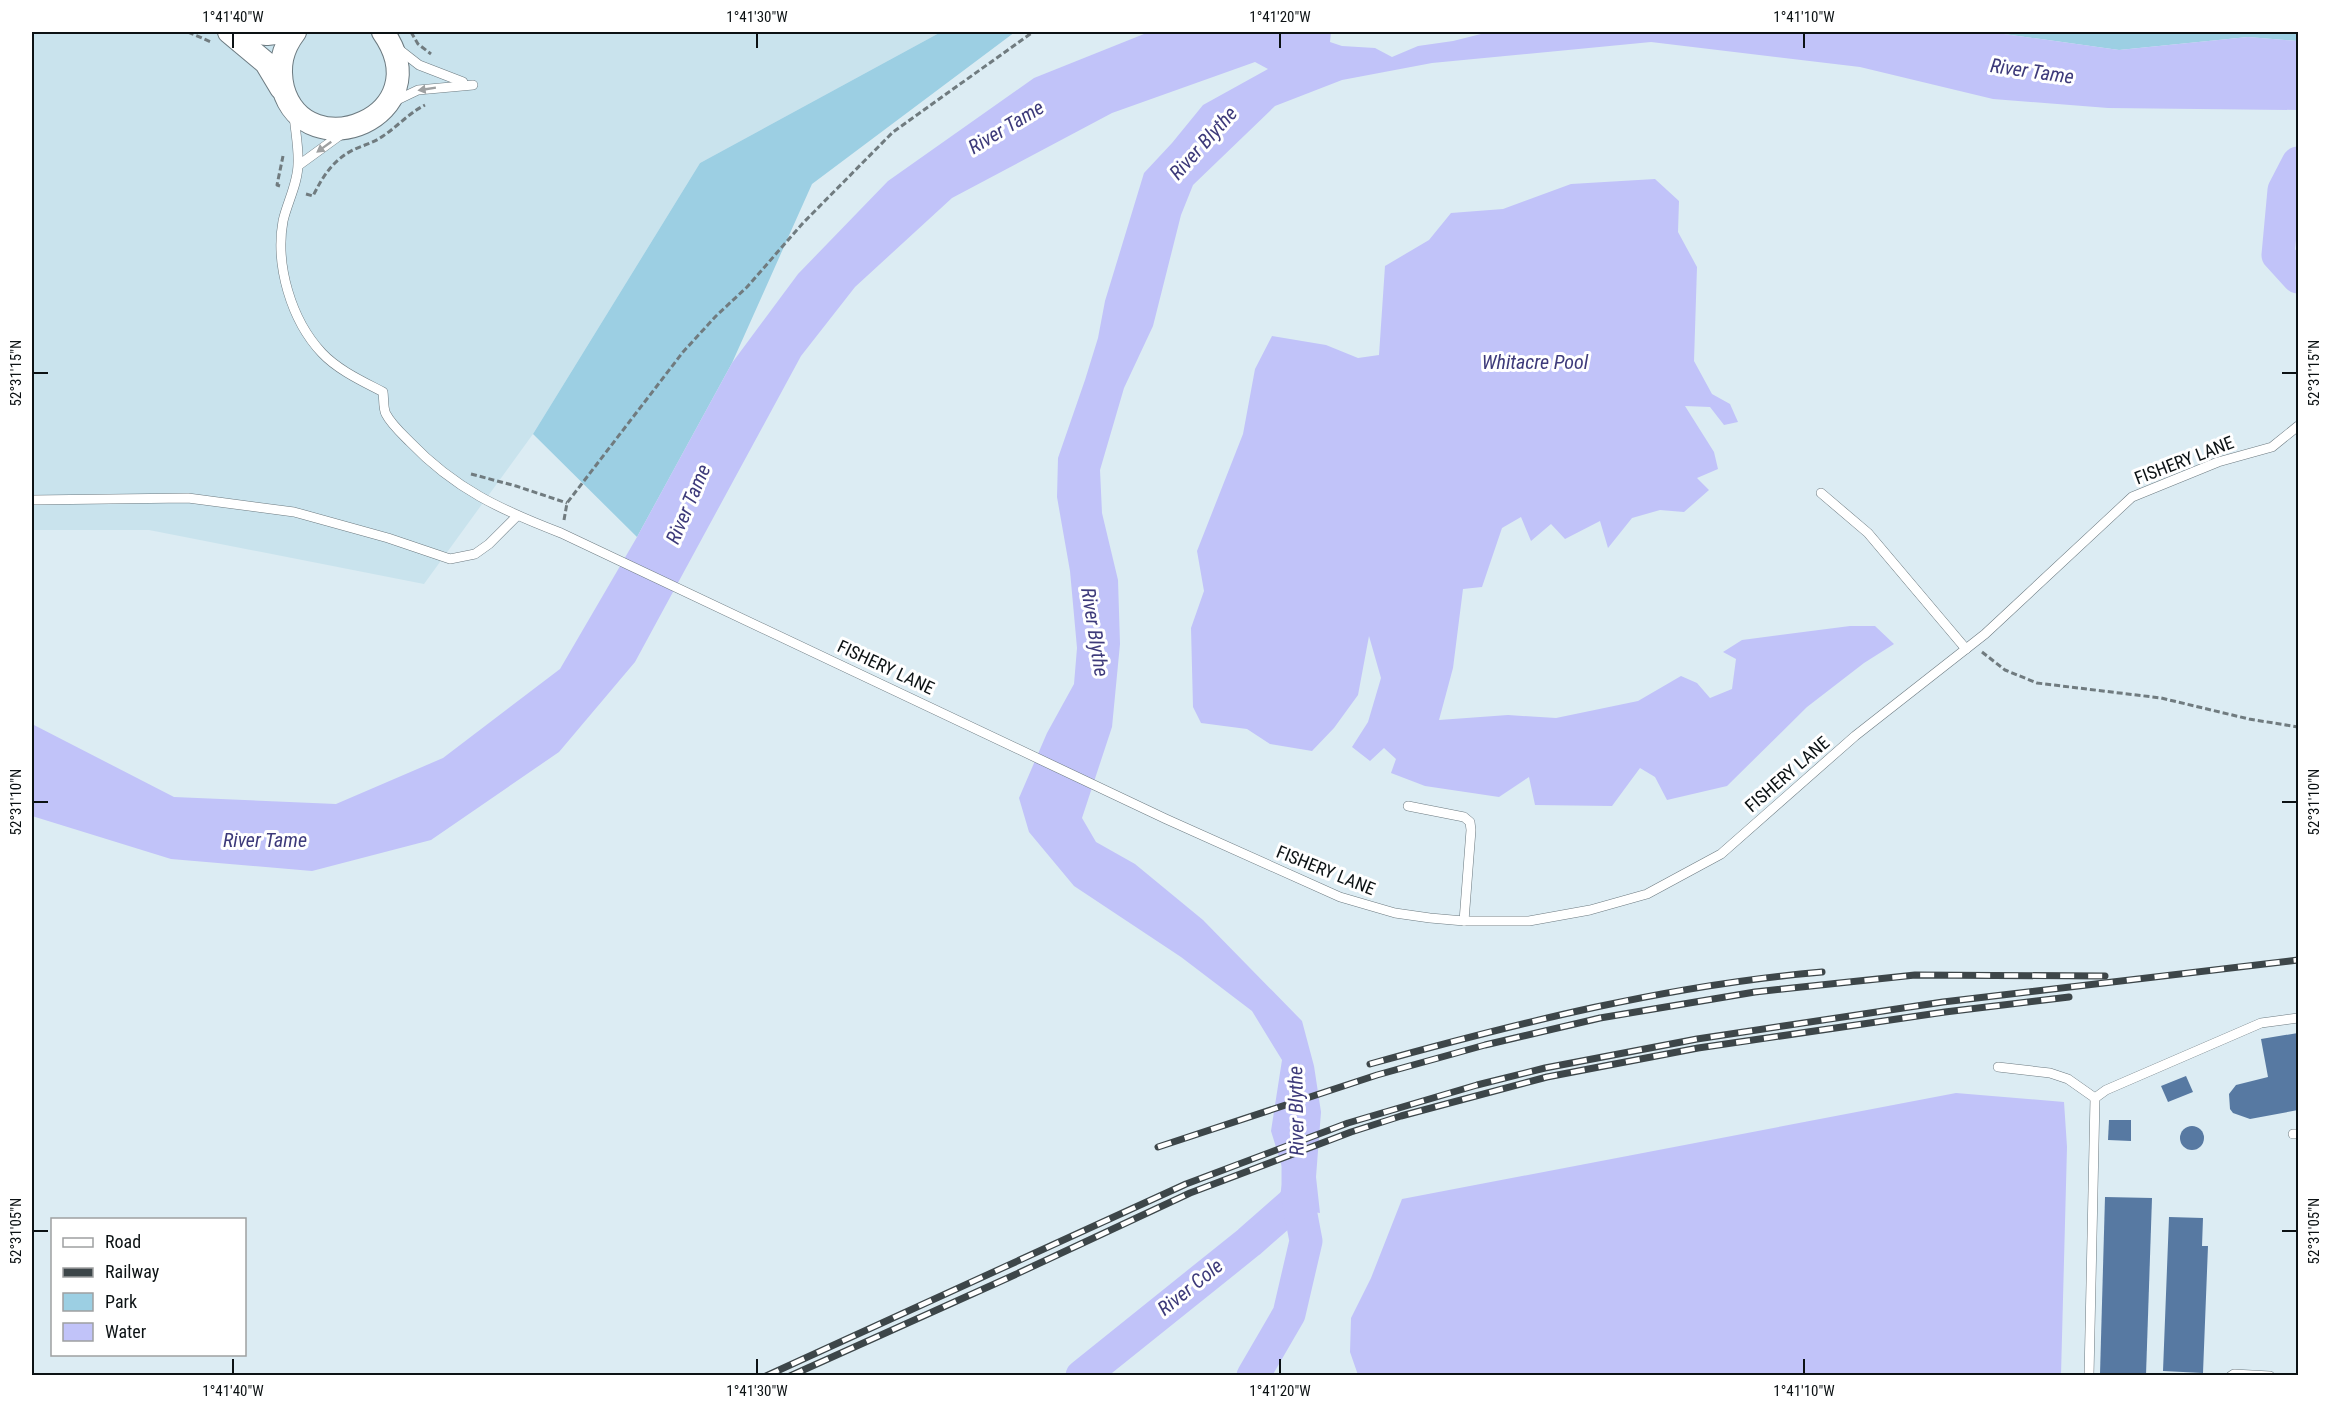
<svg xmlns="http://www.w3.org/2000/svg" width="2330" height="1407" font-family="'Roboto Condensed',sans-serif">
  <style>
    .built { fill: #c9e3ed }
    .green { fill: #9ccfe3 }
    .water { fill: #c1c3f9 }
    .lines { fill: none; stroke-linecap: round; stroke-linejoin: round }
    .river { stroke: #c1c3f9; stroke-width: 33 }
    .building { fill: #5779a2 }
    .service-casing { stroke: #6c7a80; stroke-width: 10 }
    .tertiary-casing { stroke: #6c7a80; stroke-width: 24 }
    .path { stroke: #707b7f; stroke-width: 3; stroke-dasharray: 6 3; stroke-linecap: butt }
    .service { stroke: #fff; stroke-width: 9 }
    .tertiary { stroke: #fff; stroke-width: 22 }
    .rail-casing { stroke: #3d4649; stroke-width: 7 }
    .rail { stroke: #fff; stroke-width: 4.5; stroke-dasharray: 14; stroke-linecap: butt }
    .oneway { fill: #9ea0a1 }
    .ticks { fill: none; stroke: #0c1214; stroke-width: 2 }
    .labels { text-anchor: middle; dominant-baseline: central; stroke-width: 6; stroke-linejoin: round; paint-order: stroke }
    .street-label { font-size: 18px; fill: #0c1214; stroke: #fff }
    .water-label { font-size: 20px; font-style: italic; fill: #3d3a7a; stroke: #fff }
    .neatline { fill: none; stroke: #0c1214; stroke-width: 2 }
    .ticks-label { font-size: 15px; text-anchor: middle; fill: #0c1214 }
  </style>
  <rect width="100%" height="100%" fill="#dcecf3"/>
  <path class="built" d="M 32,32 L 941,32 L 700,163 L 533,434 L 424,584 L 149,530 L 32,530 Z"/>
  <g class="green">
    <path d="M 941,32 L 1015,32 L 812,184 L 732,363 L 637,537 L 533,434 L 700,163 Z"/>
    <path d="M 1990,32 L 2298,32 L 2298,41 L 2248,37 L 2119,50 Z"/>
  </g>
  <g class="water">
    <path d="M 1149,32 L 1331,32 L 1330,42 L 1342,46 L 1375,48 L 1392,57 L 1418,46 L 1453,41 L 1489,32 L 1990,32 L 2119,50 L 2248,37 L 2298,41 L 2298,110 L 2108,108 L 1993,99 L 1860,67 L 1651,42 L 1432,63 L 1342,80 L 1275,106 L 1193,185 L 1181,215 L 1153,326 L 1124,388 L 1100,470 L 1102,513 L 1118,580 L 1120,644 L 1112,727 L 1082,818 L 1096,842 L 1135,864 L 1203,920 L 1302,1021 L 1314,1066 L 1321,1112 L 1316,1177 L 1320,1213 L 1278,1207 L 1284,1173 L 1271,1131 L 1282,1060 L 1252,1011 L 1181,957 L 1074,886 L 1029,832 L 1019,798 L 1047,733 L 1074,684 L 1077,648 L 1070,571 L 1057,497 L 1058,458 L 1085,380 L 1098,338 L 1105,301 L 1144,173 L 1172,143 L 1203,105 L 1268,69 L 1255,62 L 1112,113 L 952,198 L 855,287 L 801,356 L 635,662 L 559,752 L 431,840 L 312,871 L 171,859 L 32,816 L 32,724 L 174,797 L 336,804 L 443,758 L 560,669 L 637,537 L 732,363 L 798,274 L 888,181 L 1034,78 Z"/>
    <path d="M 1655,179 L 1679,201 L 1678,232 L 1697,267 L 1694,361 L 1712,394 L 1730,404 L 1738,422 L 1724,425 L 1710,407 L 1685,406 L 1714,452 L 1718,469 L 1697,478 L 1709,490 L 1684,512 L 1660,510 L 1632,518 L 1608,548 L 1600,521 L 1565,539 L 1551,524 L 1531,541 L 1521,517 L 1502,528 L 1482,587 L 1463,589 L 1453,668 L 1439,720 L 1508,715 L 1556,718 L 1638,701 L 1681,676 L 1697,683 L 1710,698 L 1732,689 L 1736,659 L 1723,652 L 1742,640 L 1850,626 L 1875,626 L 1894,644 L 1864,663 L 1807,707 L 1727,786 L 1667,800 L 1655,777 L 1640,768 L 1612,806 L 1535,805 L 1529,777 L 1499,797 L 1425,786 L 1391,773 L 1396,759 L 1384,748 L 1370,761 L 1352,747 L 1368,722 L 1381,678 L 1369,636 L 1358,695 L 1334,728 L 1312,751 L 1270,744 L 1247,729 L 1201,723 L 1193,707 L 1191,628 L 1204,591 L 1197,551 L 1243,434 L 1255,369 L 1272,336 L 1326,345 L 1358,358 L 1379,355 L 1385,266 L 1429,240 L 1451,213 L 1503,209 L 1571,184 Z"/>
    <path d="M 1956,1093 L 2064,1102 L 2067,1147 L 2061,1375 L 1358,1375 L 1350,1352 L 1351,1318 L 1371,1278 L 1402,1199 Z"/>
  </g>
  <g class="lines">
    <g class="river">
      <path d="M 2298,163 L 2284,190 L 2278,255 L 2298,277"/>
      <path d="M 1082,1376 L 1249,1242 L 1298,1199"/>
      <path d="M 1253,1376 L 1289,1314 L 1306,1241 L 1298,1199 L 1298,1165"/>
    </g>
  </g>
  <g class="building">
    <path d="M 2298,1033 L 2298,1110 L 2250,1119 L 2233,1113 L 2230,1109 L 2229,1094 L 2236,1085 L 2268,1077 L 2261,1039 Z"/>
    <path d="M 2186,1076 L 2193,1092 L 2168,1102 L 2161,1086 Z"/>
    <path d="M 2109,1120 L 2131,1120 L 2131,1141 L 2108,1140 Z"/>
    <circle cx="2192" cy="1138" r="12"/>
    <path d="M 2105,1197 L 2152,1198 L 2146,1375 L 2100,1374 Z"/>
    <path d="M 2169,1217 L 2203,1218 L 2202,1246 L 2208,1246 L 2203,1373 L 2163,1371 Z"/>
  </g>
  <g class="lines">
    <g class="service-casing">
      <g id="service">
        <path d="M 396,47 L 419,65 L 463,82"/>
        <path d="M 395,101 L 418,90 L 473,85"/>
        <path d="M 294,114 C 295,130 299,148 298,164 C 298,183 287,203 283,221 C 275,265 291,320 322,353 C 338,370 362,381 383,392 C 384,398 383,409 386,414 C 391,424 402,434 410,442 C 455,489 501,510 561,533 L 1166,819 L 1340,897 L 1395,913 L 1430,918 L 1464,921 L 1529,921 L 1590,910 L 1647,894 L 1721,854 L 1855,736 L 1985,634 L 2132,497 L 2218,462 L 2272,447 L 2298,426"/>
        <path d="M 299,165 L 343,133"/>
        <path d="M 1821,493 L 1868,533 L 1966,649"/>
        <path d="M 32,500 L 188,498 L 294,512 L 388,538 L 450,559 L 475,554 L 489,544 L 517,516"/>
        <path d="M 1408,806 L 1464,817 L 1470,822 L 1471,830 L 1464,921"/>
        <path d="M 1998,1067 L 2050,1073 L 2068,1079 L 2095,1098"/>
        <path d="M 2293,1134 L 2298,1134"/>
        <path d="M 2089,1376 L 2095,1098 L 2106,1090 L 2261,1023 L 2298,1018"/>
        <path d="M 2231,1376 L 2234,1374 L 2270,1376"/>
      </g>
    </g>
    <g class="tertiary-casing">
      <g id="tertiary">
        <path d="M 229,32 L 266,63 L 281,88"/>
        <path d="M 248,32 L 267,34 L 284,32"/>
        <path d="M 295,32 C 282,49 278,66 283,88 C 306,170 442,116 383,32"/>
      </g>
    </g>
    <g class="path">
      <path d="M 188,32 L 211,42"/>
      <path d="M 411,32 L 418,44 L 431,54"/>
      <path d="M 2055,32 L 2073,32"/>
      <path d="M 280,186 L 277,185 L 283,156"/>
      <path d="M 306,194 L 313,196 C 323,176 333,160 353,150 C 363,145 374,143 383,136 C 398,126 409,113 425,105"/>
      <path d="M 471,474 L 516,486 L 567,503"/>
      <path d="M 564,520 L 567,503 L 683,352 L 716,316 L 747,287 L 803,223 L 893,132 L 1033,32"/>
      <path d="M 1982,652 L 2005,670 L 2037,683 L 2161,698 L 2249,719 L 2298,727"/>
    </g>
    <use href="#service" class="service"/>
    <use href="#tertiary" class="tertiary"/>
    <g class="rail-casing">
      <g id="rail">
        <path d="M 1370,1064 C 1518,1023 1668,985 1822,972"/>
        <path d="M 1158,1147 L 1377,1075 L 1485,1045 L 1600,1018 L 1755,992 L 1915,975 L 2105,976"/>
        <path d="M 766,1376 L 1186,1184 L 1348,1123 L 1477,1085 L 1545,1068 L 1697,1039 L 1943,1002 L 2298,960"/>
        <path d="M 790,1376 L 1010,1277 L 1190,1193 L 1351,1132 L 1401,1116 L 1547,1077 L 1698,1048 L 1945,1012 L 2069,997"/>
      </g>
    </g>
    <use href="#rail" class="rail"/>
  </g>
  <defs><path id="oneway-solid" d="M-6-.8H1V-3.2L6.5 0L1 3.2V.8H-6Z" transform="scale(1.5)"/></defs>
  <g class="oneway">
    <use href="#oneway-solid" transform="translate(427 89) rotate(171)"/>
    <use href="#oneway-solid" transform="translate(324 147) rotate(144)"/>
  </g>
  <path class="ticks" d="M 233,33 L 233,48M 757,33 L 757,48M 1280,33 L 1280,48M 1804,33 L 1804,48M 33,373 L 48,373M 2282,373 L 2297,373M 33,802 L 48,802M 2282,802 L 2297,802M 33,1231 L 48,1231M 2282,1231 L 2297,1231M 233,1359 L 233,1374M 757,1359 L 757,1374M 1280,1359 L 1280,1374M 1804,1359 L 1804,1374"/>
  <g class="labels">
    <g class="street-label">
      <text transform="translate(2184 460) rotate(-21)">FISHERY LANE</text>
      <text transform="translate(886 667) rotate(25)">FISHERY LANE</text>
      <text transform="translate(1787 774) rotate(-41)">FISHERY LANE</text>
      <text transform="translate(1326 870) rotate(22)">FISHERY LANE</text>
    </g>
    <g class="water-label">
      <text transform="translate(2032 71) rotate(8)">River Tame</text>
      <text transform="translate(1006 127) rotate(-31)">River Tame</text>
      <text transform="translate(1203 143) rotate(-48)">River Blythe</text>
      <text x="1535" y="362">Whitacre Pool</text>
      <text transform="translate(688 504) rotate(-67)">River Tame</text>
      <text transform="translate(1095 632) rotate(81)">River Blythe</text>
      <text x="265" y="840">River Tame</text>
      <text transform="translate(1296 1111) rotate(-91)">River Blythe</text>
      <text transform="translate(1190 1287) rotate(-39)">River Cole</text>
    </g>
  </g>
  <rect width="2330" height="1407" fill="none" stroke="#ffffff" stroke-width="66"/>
  <rect x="51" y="1218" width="195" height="138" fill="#ffffff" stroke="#9ea0a1" stroke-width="1.5"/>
  <rect x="63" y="1238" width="30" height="9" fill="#ffffff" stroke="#9ea0a1" stroke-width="1.5"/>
  <text x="105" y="1248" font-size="18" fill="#0c1214">Road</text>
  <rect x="63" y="1268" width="30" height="9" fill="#3d4649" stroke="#9ea0a1" stroke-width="1.5"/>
  <text x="105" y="1278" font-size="18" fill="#0c1214">Railway</text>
  <rect x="63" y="1293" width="30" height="18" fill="#9ccfe3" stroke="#9ea0a1" stroke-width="1.5"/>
  <text x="105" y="1308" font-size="18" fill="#0c1214">Park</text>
  <rect x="63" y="1323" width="30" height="18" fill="#c1c3f9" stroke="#9ea0a1" stroke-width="1.5"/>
  <text x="105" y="1338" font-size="18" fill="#0c1214">Water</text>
  <rect x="33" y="33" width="2264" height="1341" class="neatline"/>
  <g class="ticks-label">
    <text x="233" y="22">1°41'40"W</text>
    <text x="757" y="22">1°41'30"W</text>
    <text x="1280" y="22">1°41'20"W</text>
    <text x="1804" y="22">1°41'10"W</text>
    <text transform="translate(16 373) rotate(-90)" y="5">52°31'15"N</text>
    <text transform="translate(2314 373) rotate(-90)" y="5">52°31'15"N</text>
    <text transform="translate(16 802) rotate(-90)" y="5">52°31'10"N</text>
    <text transform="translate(2314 802) rotate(-90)" y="5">52°31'10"N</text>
    <text transform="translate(16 1231) rotate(-90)" y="5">52°31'05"N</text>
    <text transform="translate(2314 1231) rotate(-90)" y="5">52°31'05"N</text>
    <text x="233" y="1396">1°41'40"W</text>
    <text x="757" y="1396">1°41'30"W</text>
    <text x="1280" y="1396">1°41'20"W</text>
    <text x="1804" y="1396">1°41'10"W</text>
  </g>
</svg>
